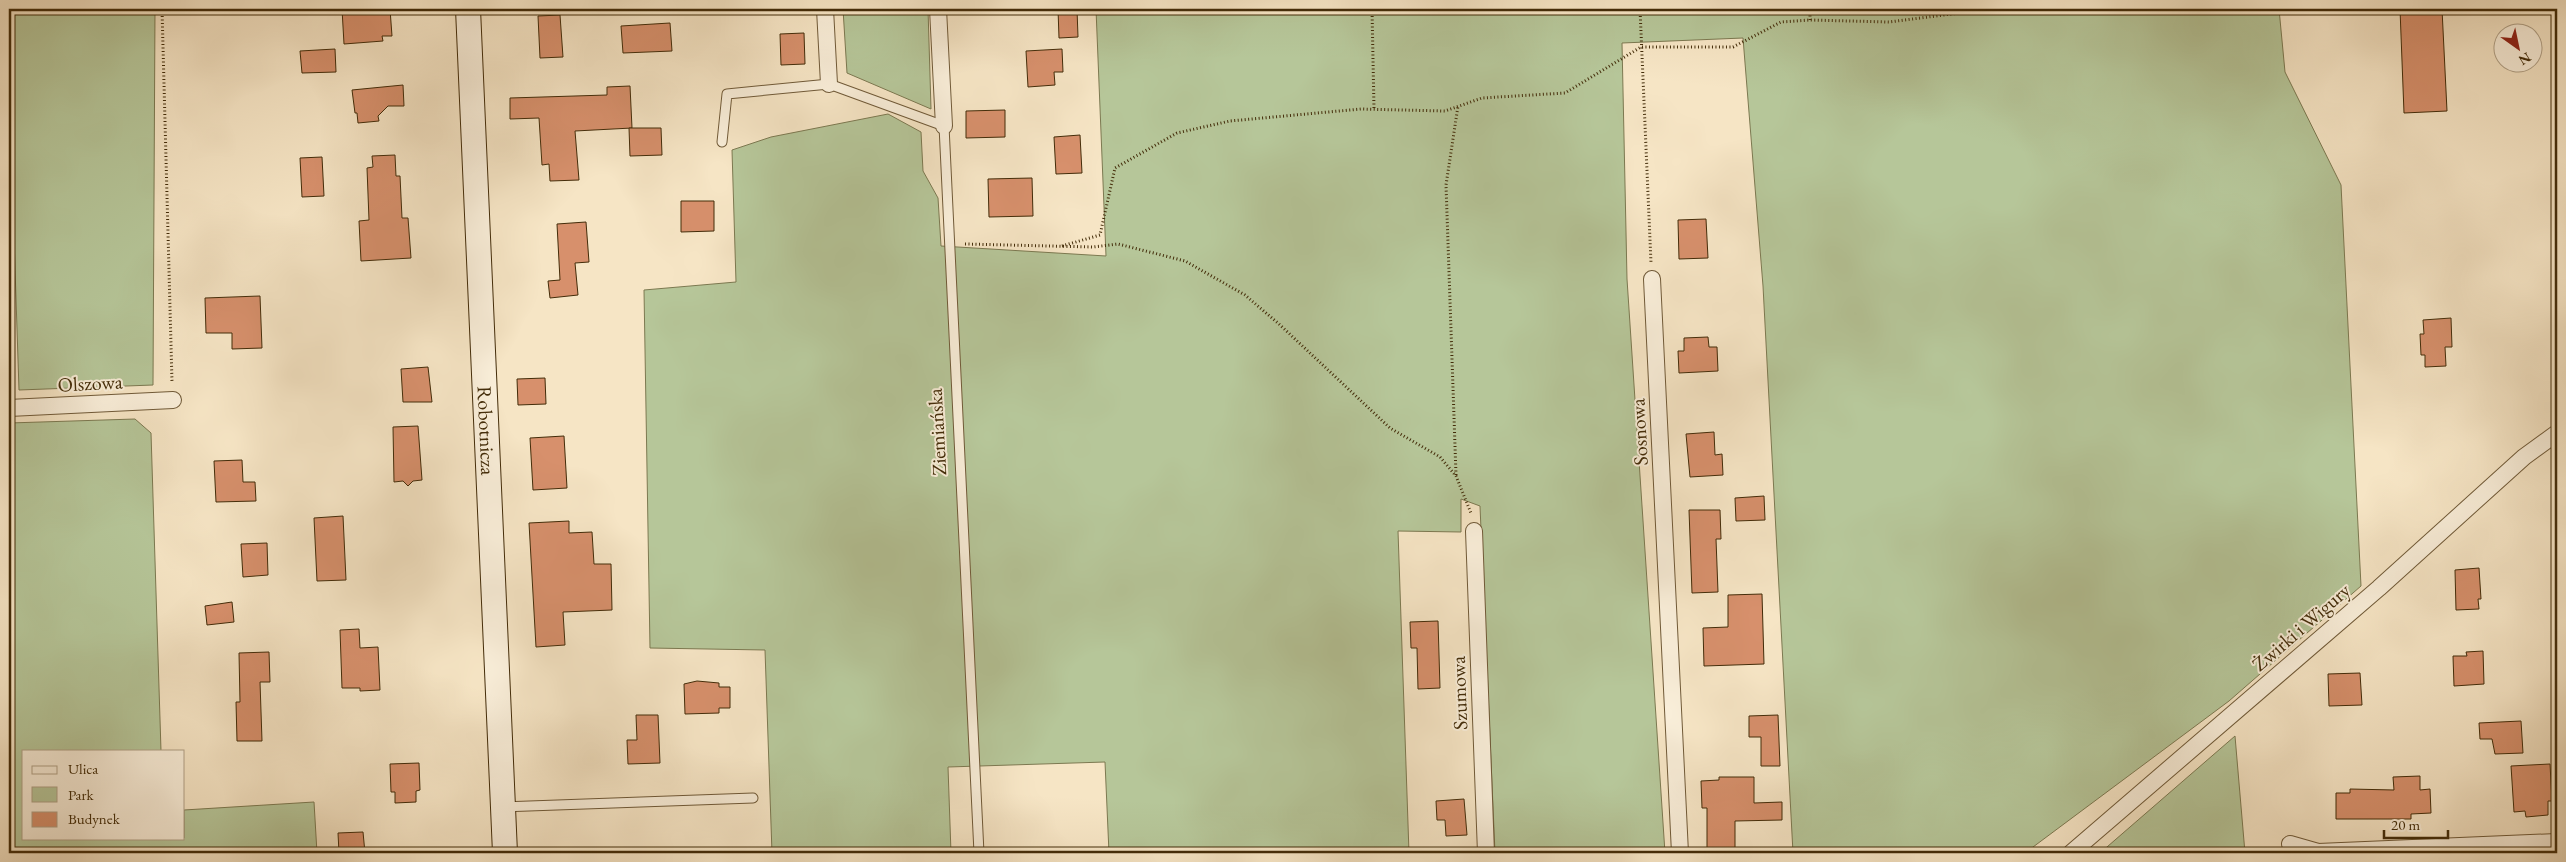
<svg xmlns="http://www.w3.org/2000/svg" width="2566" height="862" font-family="'EB Garamond',serif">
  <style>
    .green { fill: #b6c699; stroke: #7c7951 }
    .building { fill: #d7906c; stroke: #432c09 }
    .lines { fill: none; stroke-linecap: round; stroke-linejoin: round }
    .lane-casing { stroke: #705a38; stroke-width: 11 }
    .street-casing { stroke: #705a38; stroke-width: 18 }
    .secondary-casing { stroke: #432c09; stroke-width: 26 }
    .path { stroke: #432c09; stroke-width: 3; stroke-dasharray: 1 2.5; stroke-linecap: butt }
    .lane { stroke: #f9eed9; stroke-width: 9 }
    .street { stroke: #f9eed9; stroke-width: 16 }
    .secondary { stroke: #f9eed9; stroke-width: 24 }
    .labels { text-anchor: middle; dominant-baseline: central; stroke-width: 4; stroke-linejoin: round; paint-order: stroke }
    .street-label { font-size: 20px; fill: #432c09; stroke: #f9eed9 }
  </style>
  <rect width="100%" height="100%" fill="#f6e5c5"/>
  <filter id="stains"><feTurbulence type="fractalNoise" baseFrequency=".004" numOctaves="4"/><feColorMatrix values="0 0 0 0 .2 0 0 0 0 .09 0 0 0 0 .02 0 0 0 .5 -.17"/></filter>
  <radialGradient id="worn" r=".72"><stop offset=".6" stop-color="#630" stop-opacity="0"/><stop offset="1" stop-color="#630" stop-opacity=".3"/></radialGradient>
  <g class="green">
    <path d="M 9,9 L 155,9 L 153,385 L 19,390 L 9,84 Z"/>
    <path d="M 843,9 L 928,9 L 931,109 L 847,73 Z"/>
    <path d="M 1096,9 L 2279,9 L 2285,72 L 2341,185 L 2361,586 L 2229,701 L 2025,853 L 1793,853 L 1763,286 L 1743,38 L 1622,43 L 1627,279 L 1665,853 L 1495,853 L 1480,506 L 1461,499 L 1461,532 L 1398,531 L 1409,853 L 1109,853 L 1105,762 L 948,767 L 951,853 L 772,853 L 765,650 L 650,648 L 644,290 L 736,282 L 732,150 L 771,137 L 888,114 L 921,132 L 923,171 L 938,198 L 941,246 L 1106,256 Z"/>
    <path d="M 135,419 L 151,433 L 161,751 L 24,751 L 24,838 L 184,838 L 184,810 L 314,802 L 317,853 L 9,853 L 9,423 Z"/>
    <path d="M 2235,736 L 2245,853 L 2100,853 Z"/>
  </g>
  <g class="building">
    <path d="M 342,9 L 390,9 L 392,36 L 382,36 L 383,41 L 344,44 Z"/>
    <path d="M 1058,9 L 1077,9 L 1078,37 L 1059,38 Z"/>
    <path d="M 2400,9 L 2442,9 L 2447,111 L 2404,113 Z"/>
    <path d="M 560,15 L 563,57 L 540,58 L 538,16 Z"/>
    <path d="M 670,23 L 672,51 L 623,53 L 621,26 Z"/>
    <path d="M 804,33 L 805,64 L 781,65 L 780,34 Z"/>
    <path d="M 335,49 L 336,72 L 302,73 L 300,51 Z"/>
    <path d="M 1062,49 L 1063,72 L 1054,72 L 1055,85 L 1028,87 L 1026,51 Z"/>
    <path d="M 403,85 L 404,106 L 388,106 L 378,116 L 379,121 L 358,123 L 357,113 L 355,113 L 352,90 Z"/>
    <path d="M 630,86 L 632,128 L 575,131 L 579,180 L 550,181 L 549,164 L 542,165 L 539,118 L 510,119 L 510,98 L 607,95 L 607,87 Z"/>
    <path d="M 1005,110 L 1005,137 L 966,138 L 966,111 Z"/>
    <path d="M 629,128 L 661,128 L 662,155 L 630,156 Z"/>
    <path d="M 1080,135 L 1082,173 L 1056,174 L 1054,137 Z"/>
    <path d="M 395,155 L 396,176 L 400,176 L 402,218 L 408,218 L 411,258 L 361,261 L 359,221 L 369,220 L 367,168 L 373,167 L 372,156 Z"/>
    <path d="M 322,157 L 324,196 L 302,197 L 300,158 Z"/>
    <path d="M 1032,178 L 1033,216 L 989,217 L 988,179 Z"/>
    <path d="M 681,201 L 714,201 L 714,231 L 681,232 Z"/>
    <path d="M 1706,219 L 1708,258 L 1679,259 L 1678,220 Z"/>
    <path d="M 586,222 L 589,262 L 575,263 L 578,295 L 550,298 L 548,281 L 560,280 L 557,224 Z"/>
    <path d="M 260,296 L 262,348 L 232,349 L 232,333 L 206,333 L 205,298 Z"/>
    <path d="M 2451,318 L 2452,347 L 2445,347 L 2446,366 L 2425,367 L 2425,355 L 2421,355 L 2420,334 L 2424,334 L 2423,320 Z"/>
    <path d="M 1708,337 L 1709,347 L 1717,347 L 1718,371 L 1679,373 L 1678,351 L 1684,351 L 1684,338 Z"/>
    <path d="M 428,367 L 432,402 L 403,402 L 401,369 Z"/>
    <path d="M 545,378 L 546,404 L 518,405 L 517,379 Z"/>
    <path d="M 418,426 L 422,480 L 413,481 L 408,486 L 403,481 L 394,482 L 393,427 Z"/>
    <path d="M 1714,432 L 1715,455 L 1722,454 L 1723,475 L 1690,477 L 1686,434 Z"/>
    <path d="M 564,436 L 567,488 L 533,490 L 530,438 Z"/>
    <path d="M 242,460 L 243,482 L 255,482 L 256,501 L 216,502 L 214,461 Z"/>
    <path d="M 1764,496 L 1765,520 L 1736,521 L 1735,498 Z"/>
    <path d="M 1689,510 L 1720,510 L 1721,539 L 1716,539 L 1718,592 L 1692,593 Z"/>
    <path d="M 343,516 L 346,580 L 317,581 L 314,518 Z"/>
    <path d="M 569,521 L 569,533 L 592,532 L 594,564 L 611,564 L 612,610 L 563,612 L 565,645 L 536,647 L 529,523 Z"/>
    <path d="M 267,543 L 268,575 L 243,577 L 241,544 Z"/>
    <path d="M 2479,568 L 2481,599 L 2478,599 L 2479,609 L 2456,610 L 2455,570 Z"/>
    <path d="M 1762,594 L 1764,664 L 1704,666 L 1703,628 L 1728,627 L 1728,595 Z"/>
    <path d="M 232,602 L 234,622 L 207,625 L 205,606 Z"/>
    <path d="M 1438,621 L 1440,688 L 1418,689 L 1417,648 L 1411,648 L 1410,622 Z"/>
    <path d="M 359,629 L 360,648 L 378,647 L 380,690 L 360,691 L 360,688 L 342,688 L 340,630 Z"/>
    <path d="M 2483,651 L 2484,684 L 2454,686 L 2453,656 L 2467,656 L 2466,652 Z"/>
    <path d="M 269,652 L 270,682 L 260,682 L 262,741 L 237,741 L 236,702 L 240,702 L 239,653 Z"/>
    <path d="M 2360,673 L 2362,705 L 2329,706 L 2328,674 Z"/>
    <path d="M 697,681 L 719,683 L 719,687 L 730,687 L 730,708 L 719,708 L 719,713 L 685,714 L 684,684 Z"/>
    <path d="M 636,715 L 658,715 L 660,763 L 628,764 L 627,740 L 637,740 Z"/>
    <path d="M 1778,715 L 1780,766 L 1761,766 L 1761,737 L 1749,737 L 1749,716 Z"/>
    <path d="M 2521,721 L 2523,753 L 2495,754 L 2492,739 L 2480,739 L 2479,723 Z"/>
    <path d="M 419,763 L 420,790 L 416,791 L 416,802 L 395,803 L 395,792 L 391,792 L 390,764 Z"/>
    <path d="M 2550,764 L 2552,801 L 2548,801 L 2548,815 L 2526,817 L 2525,811 L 2514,812 L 2511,766 Z"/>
    <path d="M 2420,776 L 2420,790 L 2430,789 L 2431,813 L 2411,814 L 2411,819 L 2336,819 L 2336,793 L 2350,793 L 2350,789 L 2394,790 L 2393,777 Z"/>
    <path d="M 1719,777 L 1754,777 L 1754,803 L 1782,802 L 1782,820 L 1735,821 L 1735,853 L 1707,853 L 1707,808 L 1702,808 L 1701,781 L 1719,780 Z"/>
    <path d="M 1464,799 L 1467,835 L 1446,836 L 1445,820 L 1437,820 L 1436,801 Z"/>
    <path d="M 363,832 L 365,853 L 339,853 L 338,833 Z"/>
  </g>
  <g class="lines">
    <g class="lane-casing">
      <g id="lane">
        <path d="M 722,142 L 727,94 L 829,84 L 944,126 L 979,853"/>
        <path d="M 503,807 L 753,798"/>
      </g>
    </g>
    <g class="street-casing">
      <g id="street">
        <path d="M 825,9 L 829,84"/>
        <path d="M 938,9 L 944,126"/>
        <path d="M 1652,279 L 1680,853"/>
        <path d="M 9,408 L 173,400"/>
        <path d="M 1474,531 L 1486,853"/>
        <path d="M 2290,844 L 2318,852 L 2557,842"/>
        <path d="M 2071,853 L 2379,588 L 2524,457 L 2557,433"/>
      </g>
    </g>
    <g class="secondary-casing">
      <g id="secondary">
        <path id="s1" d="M 468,9 L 505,853"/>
      </g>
    </g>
    <g class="path">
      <path d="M 162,9 L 172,382"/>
      <path d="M 1372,9 L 1374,109"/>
      <path d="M 1640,9 L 1651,263"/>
      <path d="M 1810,20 L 1810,9"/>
      <path d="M 965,244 L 1093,247 L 1118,244 L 1185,261 L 1245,295 L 1279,324 L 1390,428 L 1440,457 L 1456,476 L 1471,513"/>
      <path d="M 1062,246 L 1100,235 L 1115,168 L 1177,133 L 1230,121 L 1361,109 L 1445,111 L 1482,98 L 1565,93 L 1641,47 L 1733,47 L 1781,22 L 1810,20 L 1889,22 L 1991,9"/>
      <path d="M 1456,475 L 1446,185 L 1458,106"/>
    </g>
    <use href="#lane" class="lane"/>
    <use href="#street" class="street"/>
    <use href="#secondary" class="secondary"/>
  </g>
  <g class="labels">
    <g class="street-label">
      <text transform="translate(90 383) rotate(-3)">Olszowa</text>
      <text stroke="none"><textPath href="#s1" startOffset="422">Robotnicza</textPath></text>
      <text transform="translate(937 432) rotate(-93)">Ziemiańska</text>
      <text transform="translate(1639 432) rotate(-93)">Sosnowa</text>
      <text transform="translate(2301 627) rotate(-41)">Żwirki i Wigury</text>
      <text transform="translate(1459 693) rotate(-92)">Szumowa</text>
    </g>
  </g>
  <rect width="2566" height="862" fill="none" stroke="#f6e5c5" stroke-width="30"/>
  <rect x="10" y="10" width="2546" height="842" fill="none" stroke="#432c09" stroke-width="2.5"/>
  <rect x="15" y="15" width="2536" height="832" fill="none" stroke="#432c09"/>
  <rect x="22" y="750" width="162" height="90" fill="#f9eed9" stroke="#b0a086"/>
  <rect x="32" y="766" width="25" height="8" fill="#f9eed9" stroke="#b0a086"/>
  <text x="68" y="774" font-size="15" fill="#432c09">Ulica</text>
  <rect x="32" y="787" width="25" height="15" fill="#b6c699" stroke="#b0a086"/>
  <text x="68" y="800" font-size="15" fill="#432c09">Park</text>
  <rect x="32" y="812" width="25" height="15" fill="#d7906c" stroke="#b0a086"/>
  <text x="68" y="824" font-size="15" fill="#432c09">Budynek</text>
  <g transform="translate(2518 48) rotate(147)"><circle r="24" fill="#f9eed9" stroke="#b0a086"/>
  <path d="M0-4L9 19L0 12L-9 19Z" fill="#8f2418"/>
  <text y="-8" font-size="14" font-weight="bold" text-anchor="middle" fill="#432c09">N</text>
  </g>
  <path d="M2384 830v8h64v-8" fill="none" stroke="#432c09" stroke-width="2.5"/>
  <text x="2391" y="830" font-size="15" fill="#432c09" stroke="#f9eed9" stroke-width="4" paint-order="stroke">20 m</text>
  <rect width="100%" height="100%" filter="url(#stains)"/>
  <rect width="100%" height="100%" fill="url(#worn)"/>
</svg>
